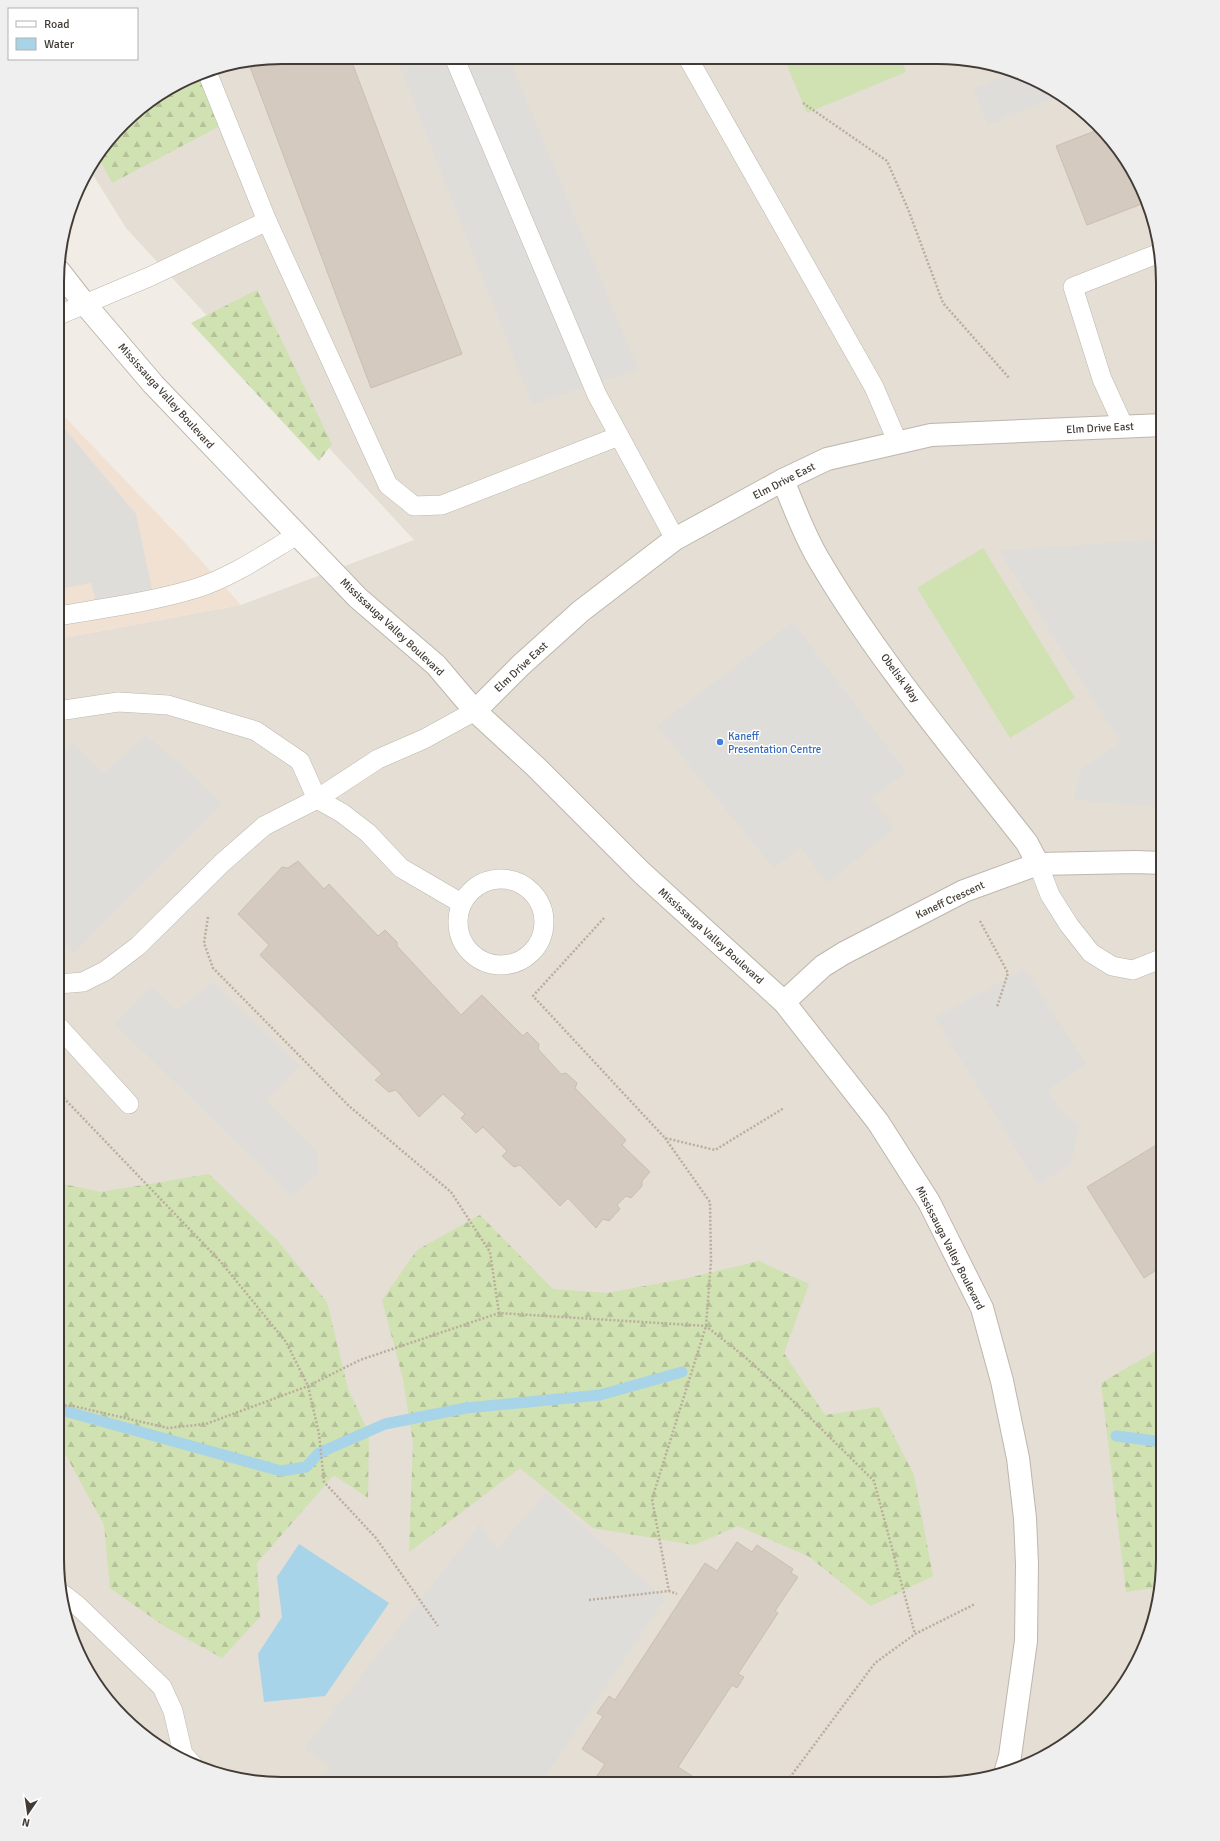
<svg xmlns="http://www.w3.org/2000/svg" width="1220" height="1841" font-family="Signika,sans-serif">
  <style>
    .residential { fill: #e4ded4 }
    .commercial { fill: #f1e1d2 }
    .grass { fill: #d0e1b2 }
    .forest { fill: url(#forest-firs) }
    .parking { fill: #dfddda }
    .water { fill: #a7d4e8 }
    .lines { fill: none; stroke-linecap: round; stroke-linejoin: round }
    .stream { stroke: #a7d4e8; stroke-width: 11 }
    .building { fill: #d4cabf; stroke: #cbbeb0 }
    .service-casing { stroke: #beb6ac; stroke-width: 20 }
    .minor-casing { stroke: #beb6ac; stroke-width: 24 }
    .tertiary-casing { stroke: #beb6ac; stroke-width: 24 }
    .path { stroke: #bbad9c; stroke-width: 2.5; stroke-dasharray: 2 2; stroke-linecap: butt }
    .service { stroke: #fff; stroke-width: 19 }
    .minor { stroke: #fff; stroke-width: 22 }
    .tertiary { stroke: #fff; stroke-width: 22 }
    .shop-dot { fill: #3f7fe0; stroke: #fff; stroke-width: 1.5 }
    .labels { text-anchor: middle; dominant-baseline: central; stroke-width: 3; stroke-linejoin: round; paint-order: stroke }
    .street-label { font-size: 11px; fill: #433c36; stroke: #fff }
    .shop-label { font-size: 11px; fill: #366cbe; stroke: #fff; text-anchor: start }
    .rim { fill: none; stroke: #433c36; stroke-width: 2 }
  </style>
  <defs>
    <pattern id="forest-firs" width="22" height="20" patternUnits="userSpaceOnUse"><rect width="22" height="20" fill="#d0e1b2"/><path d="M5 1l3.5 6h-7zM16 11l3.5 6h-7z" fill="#b4c29a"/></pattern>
  </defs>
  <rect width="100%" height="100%" fill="#f1ece5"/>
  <path class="residential" d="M 282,57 L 967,59 L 1024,74 L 1075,104 L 1116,145 L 1146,196 L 1163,282 L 1162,1574 L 1151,1631 L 1125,1684 L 1075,1737 L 1024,1767 L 938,1784 L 253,1782 L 196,1767 L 145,1738 L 104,1696 L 74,1645 L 57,1559 L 58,639 L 241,605 L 414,540 L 126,228 L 90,170 L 134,113 L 196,74 Z"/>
  <path class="commercial" d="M 59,411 L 187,545 L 241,605 L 58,639 Z"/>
  <g class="grass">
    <path d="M 784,58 L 901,59 L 906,72 L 807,113 Z"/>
    <path d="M 983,548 L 1075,698 L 1010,738 L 917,588 Z"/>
  </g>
  <g class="forest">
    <path d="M 196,74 L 199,74 L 218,127 L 112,183 L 99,158 L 134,113 Z"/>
    <path d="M 257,290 L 332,444 L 319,461 L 191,323 Z"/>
    <path d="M 209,1174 L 278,1241 L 327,1302 L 348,1389 L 369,1433 L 368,1498 L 334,1475 L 257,1563 L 260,1617 L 222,1658 L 164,1626 L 110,1588 L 104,1525 L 57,1439 L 58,1183 L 101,1192 Z"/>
    <path d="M 480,1215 L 553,1289 L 607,1293 L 688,1278 L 759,1261 L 809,1284 L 784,1353 L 825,1415 L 879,1407 L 914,1475 L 933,1576 L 871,1606 L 808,1556 L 738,1526 L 694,1545 L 593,1528 L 520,1468 L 409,1552 L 413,1443 L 403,1379 L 382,1300 L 417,1250 Z"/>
    <path d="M 1163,1347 L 1162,1574 L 1160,1587 L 1126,1592 L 1101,1383 Z"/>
  </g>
  <g class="parking">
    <path d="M 396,57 L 509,58 L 638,369 L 532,404 Z"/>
    <path d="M 1015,72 L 1024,74 L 1060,95 L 988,125 L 973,89 Z"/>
    <path d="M 59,422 L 136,514 L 154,599 L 98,609 L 91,583 L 58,589 Z"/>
    <path d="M 1163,539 L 1163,807 L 1074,800 L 1081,769 L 1121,743 L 999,551 Z"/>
    <path d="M 793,622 L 906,772 L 872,798 L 894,828 L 827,884 L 800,847 L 774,868 L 657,726 Z"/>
    <path d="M 146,736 L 181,764 L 222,804 L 74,953 L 58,936 L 58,756 L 72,743 L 104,773 Z"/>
    <path d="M 1025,969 L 1086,1064 L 1048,1090 L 1063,1115 L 1080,1124 L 1071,1163 L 1038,1185 L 935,1017 Z"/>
    <path d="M 212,982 L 300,1066 L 266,1101 L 317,1152 L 319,1172 L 293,1197 L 115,1024 L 151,986 L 176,1011 Z"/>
    <path d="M 546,1493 L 665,1599 L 541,1783 L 318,1782 L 330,1766 L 304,1749 L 480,1524 L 497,1549 Z"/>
  </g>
  <path class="water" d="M 299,1544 L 389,1603 L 325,1696 L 264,1702 L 258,1654 L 282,1617 L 277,1577 Z"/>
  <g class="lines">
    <g class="stream">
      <path d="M 57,1406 L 61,1410 L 281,1471 L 306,1467 L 319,1453 L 385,1424 L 466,1408 L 600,1395 L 682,1372"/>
      <path d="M 1116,1436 L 1163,1442"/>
    </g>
  </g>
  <g class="building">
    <path d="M 282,57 L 350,57 L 462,354 L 371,388 L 249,64 Z"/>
    <path d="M 1100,129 L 1116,145 L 1146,196 L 1147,202 L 1087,225 L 1056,146 Z"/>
    <path d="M 298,861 L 324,889 L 329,884 L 378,936 L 385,930 L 397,942 L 397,946 L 461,1015 L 482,995 L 523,1036 L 527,1032 L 539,1044 L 538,1049 L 561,1074 L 566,1073 L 577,1083 L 575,1088 L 626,1140 L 622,1145 L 650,1172 L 642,1181 L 642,1186 L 631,1198 L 626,1196 L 617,1205 L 620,1209 L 609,1221 L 603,1219 L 596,1228 L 568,1198 L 560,1206 L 520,1165 L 514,1167 L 502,1156 L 507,1151 L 483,1127 L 476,1133 L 461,1118 L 465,1114 L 443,1094 L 419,1117 L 396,1090 L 389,1092 L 375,1080 L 382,1074 L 260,955 L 269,945 L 238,914 L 282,867 L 288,868 Z"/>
    <path d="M 1163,1141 L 1163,1266 L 1144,1278 L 1087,1187 Z"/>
    <path d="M 737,1542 L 752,1552 L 757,1545 L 793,1569 L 791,1573 L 798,1577 L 775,1611 L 778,1613 L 738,1674 L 744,1677 L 737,1688 L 732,1685 L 678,1767 L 700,1781 L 699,1783 L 592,1783 L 605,1764 L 582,1749 L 603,1716 L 597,1713 L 609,1696 L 615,1700 L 705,1563 L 717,1571 Z"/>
  </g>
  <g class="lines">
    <g class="service-casing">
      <g id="service">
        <path d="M 454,57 L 597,395 L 675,539"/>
        <path d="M 688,58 L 874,387 L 898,443"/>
        <path d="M 207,72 L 267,221 L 388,485 L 414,506 L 442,505 L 619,436"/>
        <path d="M 59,315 L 149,277 L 267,221"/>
        <path d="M 1124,427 L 1102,379 L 1073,287 L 1157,254"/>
        <path d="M 58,616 C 104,608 152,602 197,588 C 232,577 265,554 297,535"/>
        <path d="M 58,711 L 118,702 L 168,705 L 256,731 L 300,761 L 317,799 L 342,813 L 368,833 L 401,868 L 461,903"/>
        <path d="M 1038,864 L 1050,895 L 1069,925 L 1091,953 L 1112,966 L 1133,970 L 1163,958"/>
        <circle cx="501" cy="922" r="43"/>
        <path d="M 58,984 L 83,982 L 105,971 L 138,946 L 222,863 L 264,826 L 317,799 L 378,759 L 424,739 L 475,711"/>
        <path d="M 58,1026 L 129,1104"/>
        <path d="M 64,1595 L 77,1605 L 162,1687 L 173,1711 L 183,1754 L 193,1765"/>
      </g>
    </g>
    <g class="minor-casing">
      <g id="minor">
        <path d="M 783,480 C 794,507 804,535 819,560 C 877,659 957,753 1027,843 L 1038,864"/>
        <path d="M 475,711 L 521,665 L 581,611 L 675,539 L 783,480 L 827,459 L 931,435 L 1163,425"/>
        <path d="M 784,1002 L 823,966 L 844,953 L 964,891 L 1038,864 L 1135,862 L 1163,863"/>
      </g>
    </g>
    <g class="tertiary-casing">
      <path id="tertiary" d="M 59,271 L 84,303 L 153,384 L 358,598 L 436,665 L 475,711 L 536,767 L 642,873 L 784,1002 L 878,1122 L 929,1202 L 982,1308 L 1002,1381 L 1018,1458 L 1025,1518 L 1027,1564 L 1026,1641 L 1010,1756 L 1006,1770"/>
    </g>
    <g class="path">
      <path d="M 803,103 L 887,161 L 908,209 L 943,303 L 1010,379"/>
      <path d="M 208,917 L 204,943 L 213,968 L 349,1106 L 451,1192 L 490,1252 L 499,1313"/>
      <path d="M 604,918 L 533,996 L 665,1138 L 715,1150 L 784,1108"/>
      <path d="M 980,921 L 1008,973 L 997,1007"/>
      <path d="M 58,1092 L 220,1261 L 286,1342 L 308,1386 L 319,1434 L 324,1482 L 376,1538 L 438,1626"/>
      <path d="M 665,1138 L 710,1202 L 711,1261 L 706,1326 L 652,1499 L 669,1591"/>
      <path d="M 57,1405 L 73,1406 L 168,1428 L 206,1424 L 308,1386 L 360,1360 L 499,1313 L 706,1326 L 745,1357 L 791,1399 L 874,1481 L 915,1634"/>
      <path d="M 589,1600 L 669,1591 L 677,1594"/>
      <path d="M 785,1784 L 875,1663 L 915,1634 L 975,1604"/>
    </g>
    <use href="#service" class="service"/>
    <use href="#minor" class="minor"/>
    <use href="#tertiary" class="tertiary"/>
  </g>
  <circle class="shop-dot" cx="720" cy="742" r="4"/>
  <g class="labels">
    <g class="street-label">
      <text transform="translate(166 396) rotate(48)">Mississauga Valley Boulevard</text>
      <text transform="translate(1100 428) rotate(-3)">Elm Drive East</text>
      <text transform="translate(784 481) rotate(-27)">Elm Drive East</text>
      <text transform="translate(392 627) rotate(43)">Mississauga Valley Boulevard</text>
      <text transform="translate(521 667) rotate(-43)">Elm Drive East</text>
      <text transform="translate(900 678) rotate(54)">Obelisk Way</text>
      <text transform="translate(950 900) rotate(-25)">Kaneff Crescent</text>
      <text transform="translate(711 936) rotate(42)">Mississauga Valley Boulevard</text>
      <text transform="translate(950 1248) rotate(63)">Mississauga Valley Boulevard</text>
    </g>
    <g class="shop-label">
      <text x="728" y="736">Kaneff<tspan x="728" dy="13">Presentation Centre</tspan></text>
    </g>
  </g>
  <path d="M0 0H1220V1841H0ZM282 64H938A218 218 0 0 1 1156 282V1559A218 218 0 0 1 938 1777H282A218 218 0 0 1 64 1559V282A218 218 0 0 1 282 64Z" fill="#f0efef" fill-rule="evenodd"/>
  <path class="rim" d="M282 64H938A218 218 0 0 1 1156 282V1559A218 218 0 0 1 938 1777H282A218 218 0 0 1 64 1559V282A218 218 0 0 1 282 64Z"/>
  <rect x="8" y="8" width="130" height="52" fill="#ffffff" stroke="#b4b1af"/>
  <rect x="16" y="21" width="20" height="6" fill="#ffffff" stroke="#b4b1af"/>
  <text x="44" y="28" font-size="12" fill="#433c36">Road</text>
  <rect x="16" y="38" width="20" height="12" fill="#a7d4e8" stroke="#b4b1af"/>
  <text x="44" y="48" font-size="12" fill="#433c36">Water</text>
  <g transform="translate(28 1813) rotate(193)" stroke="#ffffff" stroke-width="3" paint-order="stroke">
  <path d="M0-3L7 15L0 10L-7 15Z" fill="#433c36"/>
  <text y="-6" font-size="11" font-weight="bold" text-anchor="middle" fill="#433c36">N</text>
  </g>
</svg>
